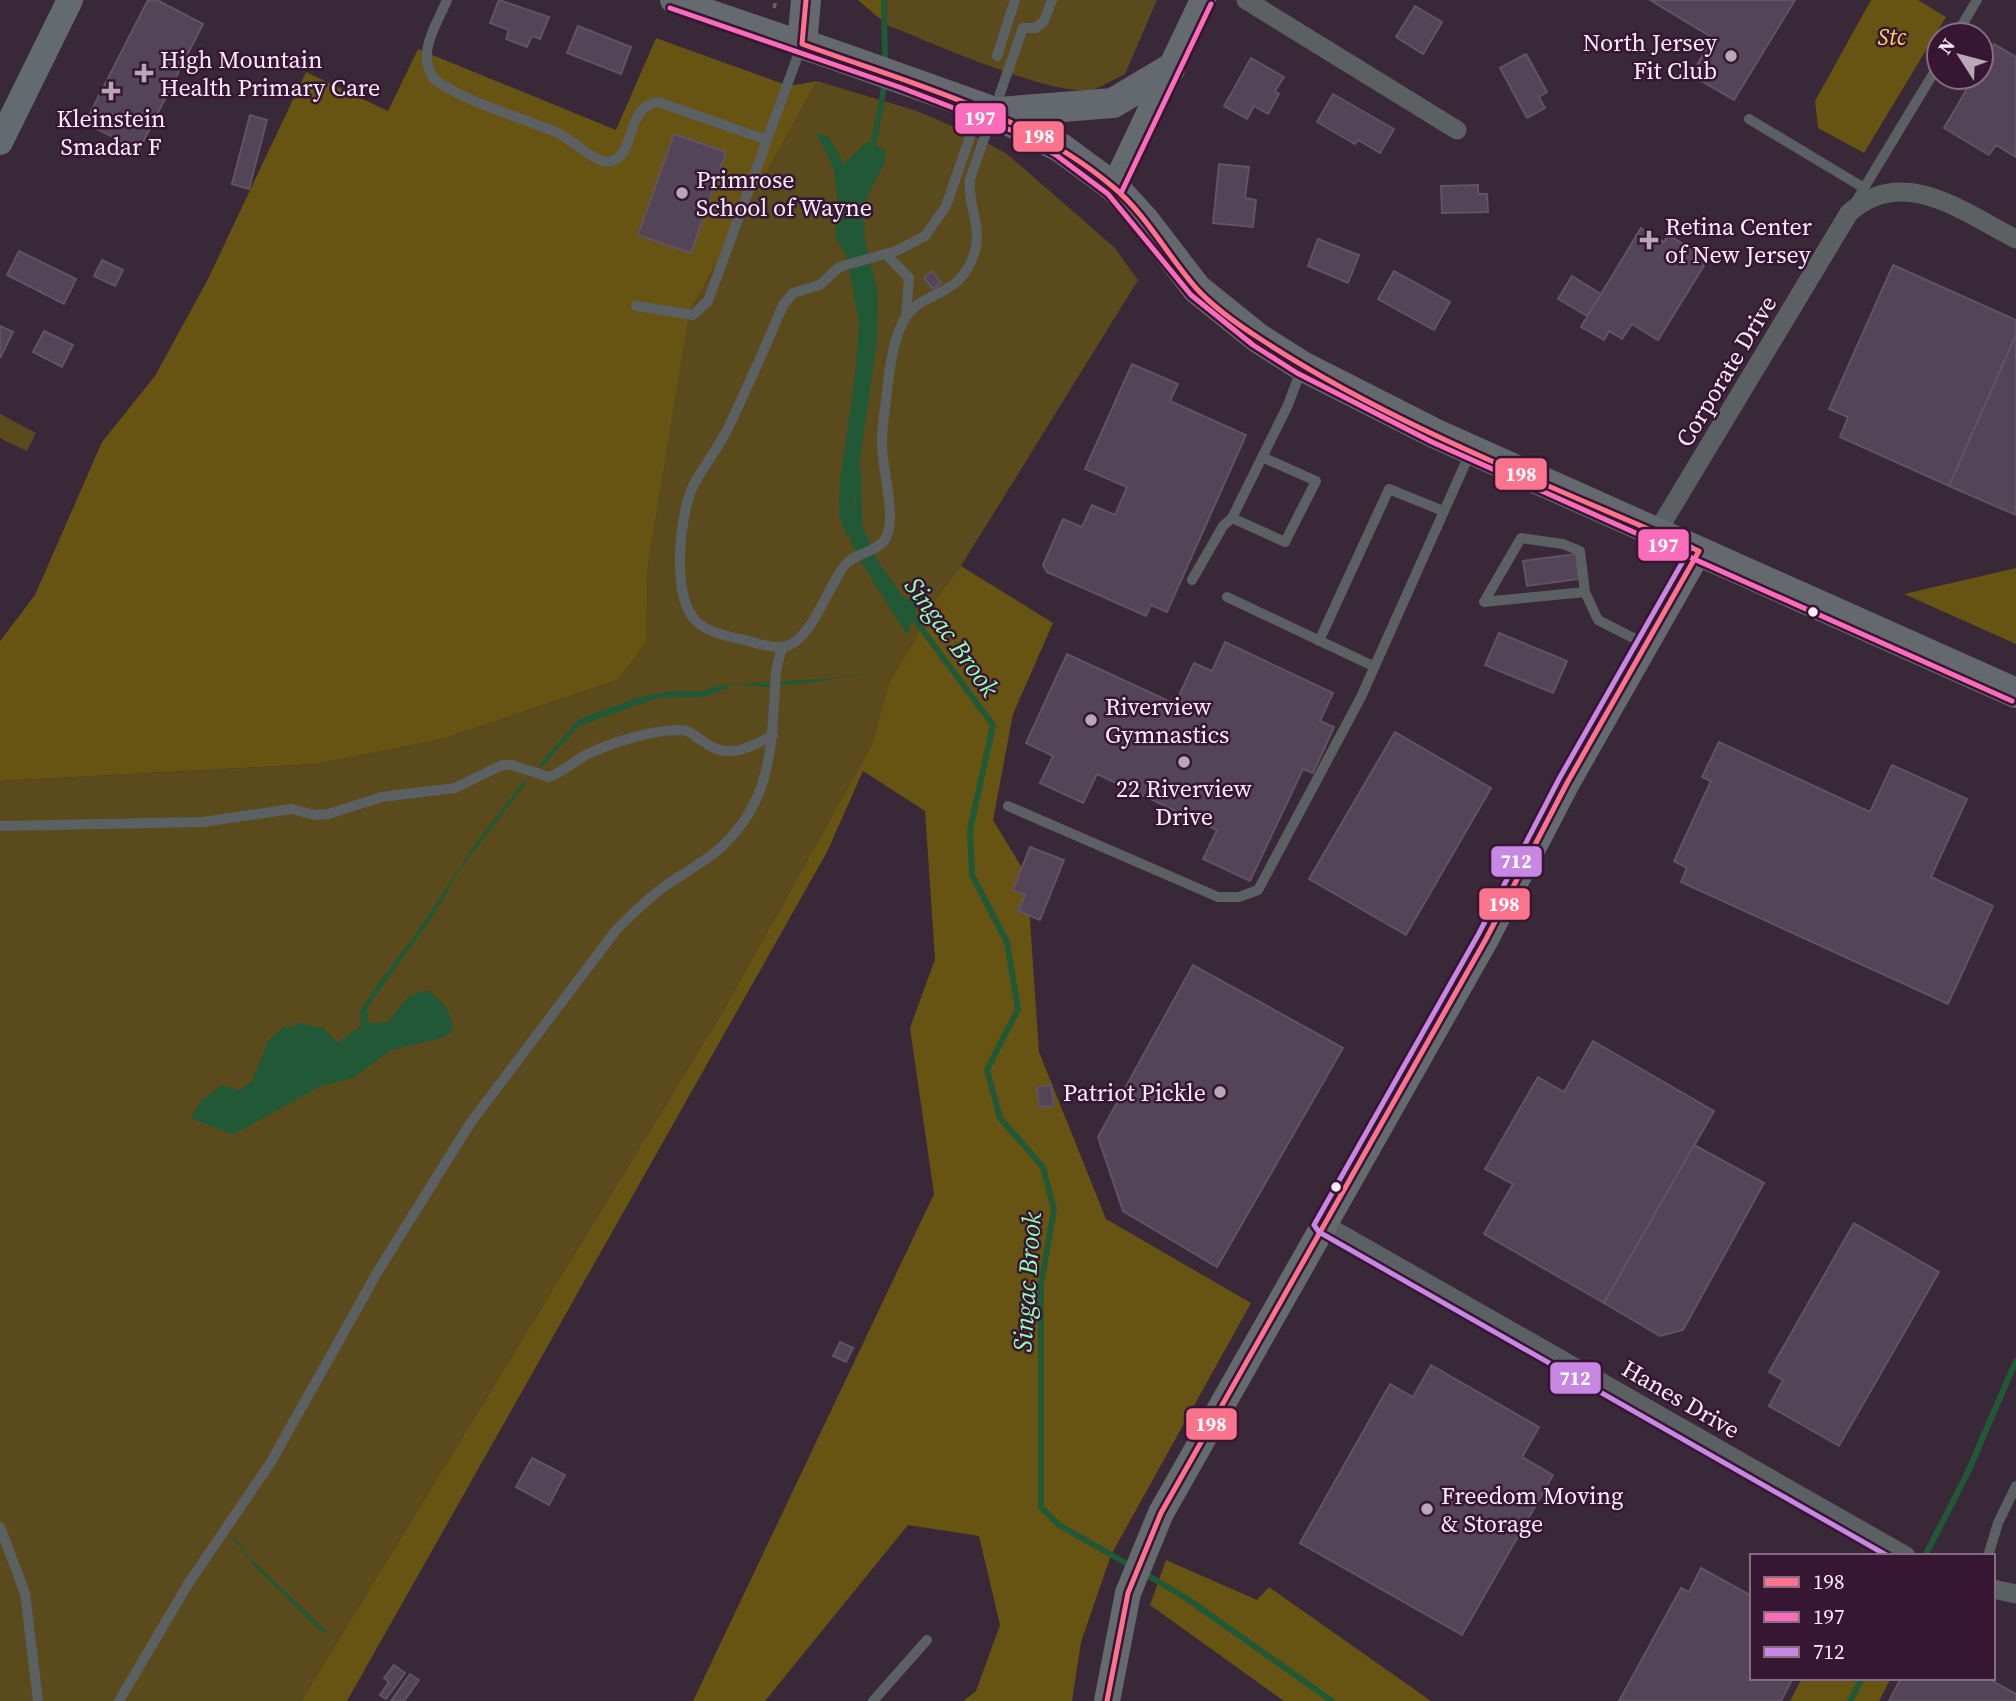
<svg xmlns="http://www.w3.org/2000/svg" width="2016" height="1701" font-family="'Source Serif 4',serif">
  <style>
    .green { fill: #5b4a1c }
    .forest { fill: #675312 }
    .water { fill: #215936 }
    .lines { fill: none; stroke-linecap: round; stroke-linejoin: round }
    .stream { stroke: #215936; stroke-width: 6 }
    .building { fill: #544457; stroke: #605362; stroke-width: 2 }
    .path { stroke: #66646b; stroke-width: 3.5; stroke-dasharray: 5 5; stroke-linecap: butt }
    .lane { stroke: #5b6063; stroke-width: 10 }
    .street { stroke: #5b6063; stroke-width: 19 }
    .secondary { stroke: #646b6f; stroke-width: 26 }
    .primary { stroke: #64696e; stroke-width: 30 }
    .primary-bridge { stroke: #64696e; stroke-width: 30 }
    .bus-1-casing { stroke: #361632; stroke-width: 10 }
    .bus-2-casing { stroke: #361632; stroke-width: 10 }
    .bus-3-casing { stroke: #361632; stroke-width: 10 }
    .bus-1 { stroke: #fc738d; stroke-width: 5 }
    .bus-2 { stroke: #fb6dba; stroke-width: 5 }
    .bus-3 { stroke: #c787e3; stroke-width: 5 }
    .poi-dot { fill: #b9a7b6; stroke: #361632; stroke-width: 2.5 }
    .bus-dot { fill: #feecfb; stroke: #361632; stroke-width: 2.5 }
    .labels { text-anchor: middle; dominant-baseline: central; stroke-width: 5; stroke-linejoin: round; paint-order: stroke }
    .park-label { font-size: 24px; font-style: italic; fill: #fad559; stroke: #361632 }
    .poi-label { font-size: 24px; fill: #feecfb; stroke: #361632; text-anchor: start }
    .street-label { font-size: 24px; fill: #feecfb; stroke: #361632 }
    .water-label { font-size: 26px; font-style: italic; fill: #92ffb3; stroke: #361632 }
    .line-badge { stroke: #361632; stroke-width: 2.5 }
    .badge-label { font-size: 19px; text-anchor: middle; font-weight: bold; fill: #fff }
  </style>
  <rect width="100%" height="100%" fill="#392837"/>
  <g class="green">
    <path d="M 887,0 L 1157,0 L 1125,74 C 1114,79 1102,87 1091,90 C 1052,97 928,41 887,25 Z"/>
    <path d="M 817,81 L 917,111 L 975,136 L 1007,154 L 1114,247 L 1138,280 L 961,566 L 927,610 L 914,641 L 889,682 L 871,746 L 723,1011 L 301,1701 L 0,1701 L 0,781 L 316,764 L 443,739 L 618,680 L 646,643 L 648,565 L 690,311 Z"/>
    <path d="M 0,414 L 36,433 L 27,451 L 0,438 Z"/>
  </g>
  <g class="forest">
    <path d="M 858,0 L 887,0 L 887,25 Z"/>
    <path d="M 1871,0 L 1918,0 L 1946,17 L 1864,153 L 1818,128 L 1815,101 Z"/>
    <path d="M 656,38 L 789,86 L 817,81 L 690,311 L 648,565 L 646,643 L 618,680 L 443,739 L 316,764 L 0,781 L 0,641 L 35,595 L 102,442 L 155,376 L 208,279 L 306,72 L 388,111 L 418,49 L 616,130 Z"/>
    <path d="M 961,566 L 1053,623 L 1013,714 L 993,820 L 1027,876 L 1039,1052 L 1106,1219 L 1251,1303 L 1111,1555 L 1081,1642 L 1072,1701 L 963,1701 L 976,1691 L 1000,1625 L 979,1536 L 908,1525 L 765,1701 L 693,1701 L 934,1194 L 910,1028 L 935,959 L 925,811 L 863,771 L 827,852 L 347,1701 L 301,1701 L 723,1011 L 871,746 L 889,682 L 914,641 L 927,610 Z"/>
    <path d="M 2016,568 L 2016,644 L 1904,594 Z"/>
    <path d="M 1166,1560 L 1257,1600 L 1269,1587 L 1431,1701 L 1284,1701 L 1150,1605 Z"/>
    <path d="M 1802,1678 L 1891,1678 L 1879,1701 L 1790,1701 Z"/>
  </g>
  <g class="water">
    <path d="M 816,133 L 828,136 L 844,164 L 867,142 L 886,150 L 884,164 L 862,206 L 866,245 L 878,293 L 877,339 L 854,504 L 876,558 L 903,597 L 919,604 L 907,635 L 862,564 L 839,518 L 840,481 L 856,368 L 859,322 L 846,255 L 835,237 L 838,206 L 834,170 Z"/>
    <path d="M 879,671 L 816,682 L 764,687 L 736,684 L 705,697 L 658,698 L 579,726 L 544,765 L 537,767 L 579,719 L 640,697 L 671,691 L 704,691 L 719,685 L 834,678 Z"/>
    <path d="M 524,781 L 528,781 L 461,868 L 433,916 L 367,1008 L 368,1023 L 388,1022 L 408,996 L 427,990 C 443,1002 451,1010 453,1031 L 442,1038 L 391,1050 L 353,1078 L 321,1086 L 233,1135 L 191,1118 L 201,1101 L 222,1085 L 239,1090 L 252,1081 L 268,1041 L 284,1026 L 292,1028 L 297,1023 L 323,1028 L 337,1043 L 361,1026 L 359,1013 L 378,983 L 415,935 L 476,843 Z"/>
    <path d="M 235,1537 L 249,1557 L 326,1631 L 323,1633 L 253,1565 L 233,1538 Z"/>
  </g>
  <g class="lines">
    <g class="stream">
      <path d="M 884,0 L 885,65"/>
      <path d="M 872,151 L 885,82"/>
      <path d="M 858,470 L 859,522"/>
      <path d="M 910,613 L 993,725 L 970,830 L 972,875 L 1007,942 L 1018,1009 L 987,1070 L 1000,1118 L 1043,1167 L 1054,1210 L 1041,1284 L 1041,1507 L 1059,1525 L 1131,1566"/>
      <path d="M 1925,1556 L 1967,1474 L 2016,1361"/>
      <path d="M 1144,1573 L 1189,1600 L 1332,1701"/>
      <path d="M 1850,1701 L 1862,1678"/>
    </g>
  </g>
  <g class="building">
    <path d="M 148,0 L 157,0 L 203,24 L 139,150 L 85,123 Z"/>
    <path d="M 499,0 L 549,17 L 540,39 L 532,36 L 527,47 L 506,39 L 509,30 L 490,23 Z"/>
    <path d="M 1650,0 L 1795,0 L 1734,100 L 1691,75 L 1713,38 Z"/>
    <path d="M 1415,6 L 1442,22 L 1423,54 L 1396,37 Z"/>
    <path d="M 578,26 L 631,47 L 621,74 L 567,53 Z"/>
    <path d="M 1994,44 L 2016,57 L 2016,157 L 1996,145 L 1989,155 L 1944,128 L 1974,77 L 1981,77 L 1981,66 Z"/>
    <path d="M 1526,54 L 1547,92 L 1539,97 L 1545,108 L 1527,118 L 1500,68 Z"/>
    <path d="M 1251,58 L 1284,77 L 1275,91 L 1279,94 L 1268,114 L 1254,106 L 1247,119 L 1224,106 Z"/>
    <path d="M 1333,94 L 1394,129 L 1380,153 L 1358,140 L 1355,144 L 1317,122 Z"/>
    <path d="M 250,115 L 267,120 L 249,189 L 232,184 Z"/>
    <path d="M 674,134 L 726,152 L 691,253 L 638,235 Z"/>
    <path d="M 1219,164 L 1249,167 L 1245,198 L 1256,200 L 1253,227 L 1213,223 Z"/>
    <path d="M 1478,185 L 1478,194 L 1487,194 L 1488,212 L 1442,213 L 1441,186 Z"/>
    <path d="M 1641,228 L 1664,242 L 1668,235 L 1708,259 L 1658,340 L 1632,324 L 1622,339 L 1609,331 L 1604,340 L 1581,327 Z"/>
    <path d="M 1318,239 L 1359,255 L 1348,283 L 1308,266 Z"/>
    <path d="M 19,251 L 76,279 L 64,304 L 7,275 Z"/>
    <path d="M 102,260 L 123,270 L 115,286 L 94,276 Z"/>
    <path d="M 1893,265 L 2016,320 L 2016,335 L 1949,486 L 1840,437 L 1848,417 L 1829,409 Z"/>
    <path d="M 932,271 L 941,283 L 933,289 L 924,278 Z"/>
    <path d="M 1394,271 L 1450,302 L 1434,330 L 1378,299 Z"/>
    <path d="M 1572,276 L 1601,294 L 1587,316 L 1558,299 Z"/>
    <path d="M 0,326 L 13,332 L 0,358 Z"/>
    <path d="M 44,331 L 73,345 L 62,367 L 33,352 Z"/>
    <path d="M 2016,335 L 2016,515 L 1949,486 Z"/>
    <path d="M 1132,364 L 1178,384 L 1170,401 L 1246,435 L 1167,612 L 1151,605 L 1146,616 L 1047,572 L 1043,565 L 1063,519 L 1082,527 L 1092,505 L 1115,515 L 1127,487 L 1085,469 Z"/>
    <path d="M 1576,554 L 1579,579 L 1527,586 L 1523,561 Z"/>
    <path d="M 1499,633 L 1567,661 L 1553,693 L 1485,665 Z"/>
    <path d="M 1225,642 L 1333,693 L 1320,721 L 1334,727 L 1313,773 L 1303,769 L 1250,881 L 1203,859 L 1217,830 L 1097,774 L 1083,803 L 1040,783 L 1053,756 L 1026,743 L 1067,654 L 1175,704 L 1194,663 L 1212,671 Z"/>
    <path d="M 1395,732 L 1491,788 L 1406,935 L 1309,879 Z"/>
    <path d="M 1719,742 L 1870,812 L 1892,765 L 1967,799 L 1931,877 L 1993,906 L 1948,1004 L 1681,882 L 1687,868 L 1674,861 L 1711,781 L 1702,777 Z"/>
    <path d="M 1030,847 L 1064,860 L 1040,920 L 1018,911 L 1025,895 L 1013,890 Z"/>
    <path d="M 1193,965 L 1343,1048 L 1217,1267 L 1123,1211 L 1098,1137 Z"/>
    <path d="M 1593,1041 L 1714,1111 L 1604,1303 L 1484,1234 L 1513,1184 L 1485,1169 L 1538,1077 L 1564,1092 Z"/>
    <path d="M 1051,1085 L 1054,1106 L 1039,1107 L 1037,1087 Z"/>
    <path d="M 1694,1145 L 1764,1183 L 1683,1330 L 1660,1336 L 1604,1303 Z"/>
    <path d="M 1854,1223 L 1939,1272 L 1839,1446 L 1769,1406 L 1783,1380 L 1769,1372 Z"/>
    <path d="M 840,1342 L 853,1348 L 846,1362 L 833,1356 Z"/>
    <path d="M 1431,1365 L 1539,1427 L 1522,1457 L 1553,1475 L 1462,1635 L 1300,1543 L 1390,1384 L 1413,1397 Z"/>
    <path d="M 532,1458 L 565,1475 L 549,1505 L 516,1487 Z"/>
    <path d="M 1701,1568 L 1752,1596 L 1752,1678 L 1793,1678 L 1781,1701 L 1619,1701 L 1681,1588 L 1689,1592 Z"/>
    <path d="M 394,1665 L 405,1673 L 386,1699 L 380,1695 L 389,1682 L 384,1678 Z"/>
    <path d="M 410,1674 L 419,1680 L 404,1701 L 391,1701 Z"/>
    <path d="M 1901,1678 L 1987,1678 L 2016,1694 L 2016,1701 L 1889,1701 Z"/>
  </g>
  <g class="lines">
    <path class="path" d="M 774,8 L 776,0"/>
    <g class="lane">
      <path d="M 447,0 C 436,26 416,53 434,79 C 464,102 523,118 558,133 C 573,140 600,169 615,160 C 636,148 626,107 658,102 L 767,140"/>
      <path d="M 1956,35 L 1977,0"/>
      <path d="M 997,56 L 1015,0"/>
      <path d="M 1749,119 L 1864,188"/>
      <path d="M 970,137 L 946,206 L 925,236 L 896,251 L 839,267 L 820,285 L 793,293 L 783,305 C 766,346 748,386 729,426 C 719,447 705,464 694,484 C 679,514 671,597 696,621 C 708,633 730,637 745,640 C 756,643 770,648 782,647 C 810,645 829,585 844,566 C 854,553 874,553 884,541 C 899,521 881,468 882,442 C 882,428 884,414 886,400 C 889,375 892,335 908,314 C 928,289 961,298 975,251 C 982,226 967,203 970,179 L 1023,28 L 1036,28 L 1044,21 L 1052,0"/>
      <path d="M 1855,203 L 1939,64"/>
      <path d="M 886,254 L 909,278 L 906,316"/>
      <path d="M 636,306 L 693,315 L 708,301 L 801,47"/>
      <path d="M 1262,457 L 1316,481 L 1285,542 L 1232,518 L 1288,405 L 1301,370"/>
      <path d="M 1192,580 L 1223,526 L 1232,518"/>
      <path d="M 1585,592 L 1484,602 L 1521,538 L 1563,544 L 1580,551 L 1585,592 L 1598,620 L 1645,644"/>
      <path d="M 1227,597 L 1373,666"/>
      <path d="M 1319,641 L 1389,489 L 1443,511"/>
      <path d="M 1008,806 L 1218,897 L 1239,897 L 1258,890 L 1361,697 L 1470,453"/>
      <path d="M 0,826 L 203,822 L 291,809 L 315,815 L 328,814 L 382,797 L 455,788 L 502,765 L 512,765 L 549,777 C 563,772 573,762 586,755 C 612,742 652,730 680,730 C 691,730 696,737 704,742 C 727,760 750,748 773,735"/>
      <path d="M 0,1527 L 25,1593 L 38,1701"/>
      <path d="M 1988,1556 L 1998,1523 L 2016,1486"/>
      <path d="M 119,1701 L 188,1584 L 271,1462 L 378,1271 L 471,1122 L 617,929 C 632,914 647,899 665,886 C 682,874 701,864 718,850 C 775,800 771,741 776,673 C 777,664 780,656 782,647"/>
      <path d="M 873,1701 L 927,1640"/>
    </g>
    <g class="street">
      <path d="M 1246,0 L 1457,130"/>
      <path d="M 1657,532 L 1849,213 C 1903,164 1963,212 2016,239"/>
      <path d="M 1323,1224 L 1906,1556"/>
      <path d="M 1993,1589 L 2016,1594"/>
    </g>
    <g class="secondary">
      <path d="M 673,0 L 802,44"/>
      <path d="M 0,142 L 70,0"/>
      <path d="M 1114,187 L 1203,0"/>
      <path d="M 1107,1701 L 1128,1593 L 1161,1513 L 1486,939 L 1567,783 L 1699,551"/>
    </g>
    <g class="primary">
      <path d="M 806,0 L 802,44 L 843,58"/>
      <path d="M 986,109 L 1061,148 L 1114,187 L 1144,220 L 1197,289 L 1258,338 L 1302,366 L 1436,434 L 2016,693"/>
      <path d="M 998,112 L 1113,103 L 1170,69"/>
    </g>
    <path class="primary-bridge" d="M 843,58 L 986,109"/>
    <g class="bus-1-casing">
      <path id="bus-1" d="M 806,0 L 802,44 C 908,83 1024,112 1112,186 C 1146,214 1167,255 1196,288 C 1213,307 1240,326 1262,340 C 1397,428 1552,486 1699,551 L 1567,783 L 1486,939 L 1161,1513 L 1128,1593 L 1107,1701"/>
    </g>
    <g class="bus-2-casing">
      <g id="bus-2">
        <path d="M 670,8 L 902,88 L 1013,131 L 1056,155 L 1108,194 L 1191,295 L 1253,345 L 1297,373 L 1432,442 L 2012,701"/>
        <path d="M 1122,191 L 1211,4"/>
      </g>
    </g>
    <g class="bus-3-casing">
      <path id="bus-3" d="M 1691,547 L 1559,779 L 1478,935 L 1314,1225 L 1319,1232 L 1888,1556"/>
    </g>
    <use href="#bus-1" class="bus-1"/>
    <use href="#bus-2" class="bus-2"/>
    <use href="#bus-3" class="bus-3"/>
  </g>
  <g class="poi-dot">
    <circle cx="1731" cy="56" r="7"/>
    <path d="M140.5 62.5h7v7h7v7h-7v7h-7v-7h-7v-7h7z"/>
    <path d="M107.5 80.5h7v7h7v7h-7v7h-7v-7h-7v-7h7z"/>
    <circle cx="682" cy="193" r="7"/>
    <path d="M1645.5 229.5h7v7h7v7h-7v7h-7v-7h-7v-7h7z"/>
    <circle cx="1091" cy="720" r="7"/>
    <circle cx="1184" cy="762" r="7"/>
    <circle cx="1220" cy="1092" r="7"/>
    <circle cx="1427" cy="1509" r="7"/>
  </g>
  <g class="bus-dot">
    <circle cx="1813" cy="612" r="6"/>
    <circle cx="1336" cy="1187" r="6"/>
  </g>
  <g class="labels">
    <g class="park-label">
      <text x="1892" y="36">Stc</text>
    </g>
    <g class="poi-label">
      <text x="1717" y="42" text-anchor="end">North Jersey<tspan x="1717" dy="28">Fit Club</tspan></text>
      <text x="160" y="59">High Mountain<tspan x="160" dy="28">Health Primary Care</tspan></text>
      <text x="111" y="118" text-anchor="middle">Kleinstein<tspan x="111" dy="28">Smadar F</tspan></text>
      <text x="696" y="179">Primrose<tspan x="696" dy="28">School of Wayne</tspan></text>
      <text x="1665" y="226">Retina Center<tspan x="1665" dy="28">of New Jersey</tspan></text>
      <text x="1105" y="706">Riverview<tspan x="1105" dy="28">Gymnastics</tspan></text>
      <text x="1184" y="788" text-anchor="middle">22 Riverview<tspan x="1184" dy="28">Drive</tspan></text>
      <text x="1206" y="1092" text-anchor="end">Patriot Pickle</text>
      <text x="1441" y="1495">Freedom Moving<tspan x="1441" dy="28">&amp; Storage</tspan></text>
    </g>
    <g class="street-label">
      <text transform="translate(1726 371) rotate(-59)">Corporate Drive</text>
      <text transform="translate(1681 1399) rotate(30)">Hanes Drive</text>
    </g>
    <g class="water-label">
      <text transform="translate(952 637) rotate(54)">Singac Brook</text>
      <text transform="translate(1027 1282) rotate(-86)">Singac Brook</text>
    </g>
  </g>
  <g class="line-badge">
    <rect x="954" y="102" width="53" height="33" rx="7" fill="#fb6dba"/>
    <rect x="1012" y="120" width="53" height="33" rx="7" fill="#fc738d"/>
    <rect x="1494" y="457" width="54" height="34" rx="7" fill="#fc738d"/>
    <rect x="1637" y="528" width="53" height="34" rx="7" fill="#fb6dba"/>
    <rect x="1490" y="845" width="53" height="33" rx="7" fill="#c787e3"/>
    <rect x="1478" y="887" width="53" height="34" rx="7" fill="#fc738d"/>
    <rect x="1549" y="1361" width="53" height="34" rx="7" fill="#c787e3"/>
    <rect x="1185" y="1407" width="53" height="34" rx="7" fill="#fc738d"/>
  </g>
  <g class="badge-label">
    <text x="980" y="125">197</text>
    <text x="1039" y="143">198</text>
    <text x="1521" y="481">198</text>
    <text x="1663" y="552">197</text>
    <text x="1516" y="868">712</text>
    <text x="1504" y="911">198</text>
    <text x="1575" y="1385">712</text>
    <text x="1211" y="1431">198</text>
  </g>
  <rect x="1750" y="1554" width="245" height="126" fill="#361632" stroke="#866c82" stroke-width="2"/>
  <rect x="1764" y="1577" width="35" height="10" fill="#fc738d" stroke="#866c82" stroke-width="2"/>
  <text x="1813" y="1589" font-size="21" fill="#feecfb">198</text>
  <rect x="1764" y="1612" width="35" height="10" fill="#fb6dba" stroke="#866c82" stroke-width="2"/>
  <text x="1813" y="1624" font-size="21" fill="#feecfb">197</text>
  <rect x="1764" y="1647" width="35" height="10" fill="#c787e3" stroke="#866c82" stroke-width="2"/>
  <text x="1813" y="1659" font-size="21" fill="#feecfb">712</text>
  <g transform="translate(1960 56) rotate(306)"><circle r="33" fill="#361632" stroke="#866c82" stroke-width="2"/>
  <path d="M0-5L12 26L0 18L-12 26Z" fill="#b9a7b6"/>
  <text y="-10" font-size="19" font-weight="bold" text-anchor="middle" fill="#feecfb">N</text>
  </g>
</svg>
